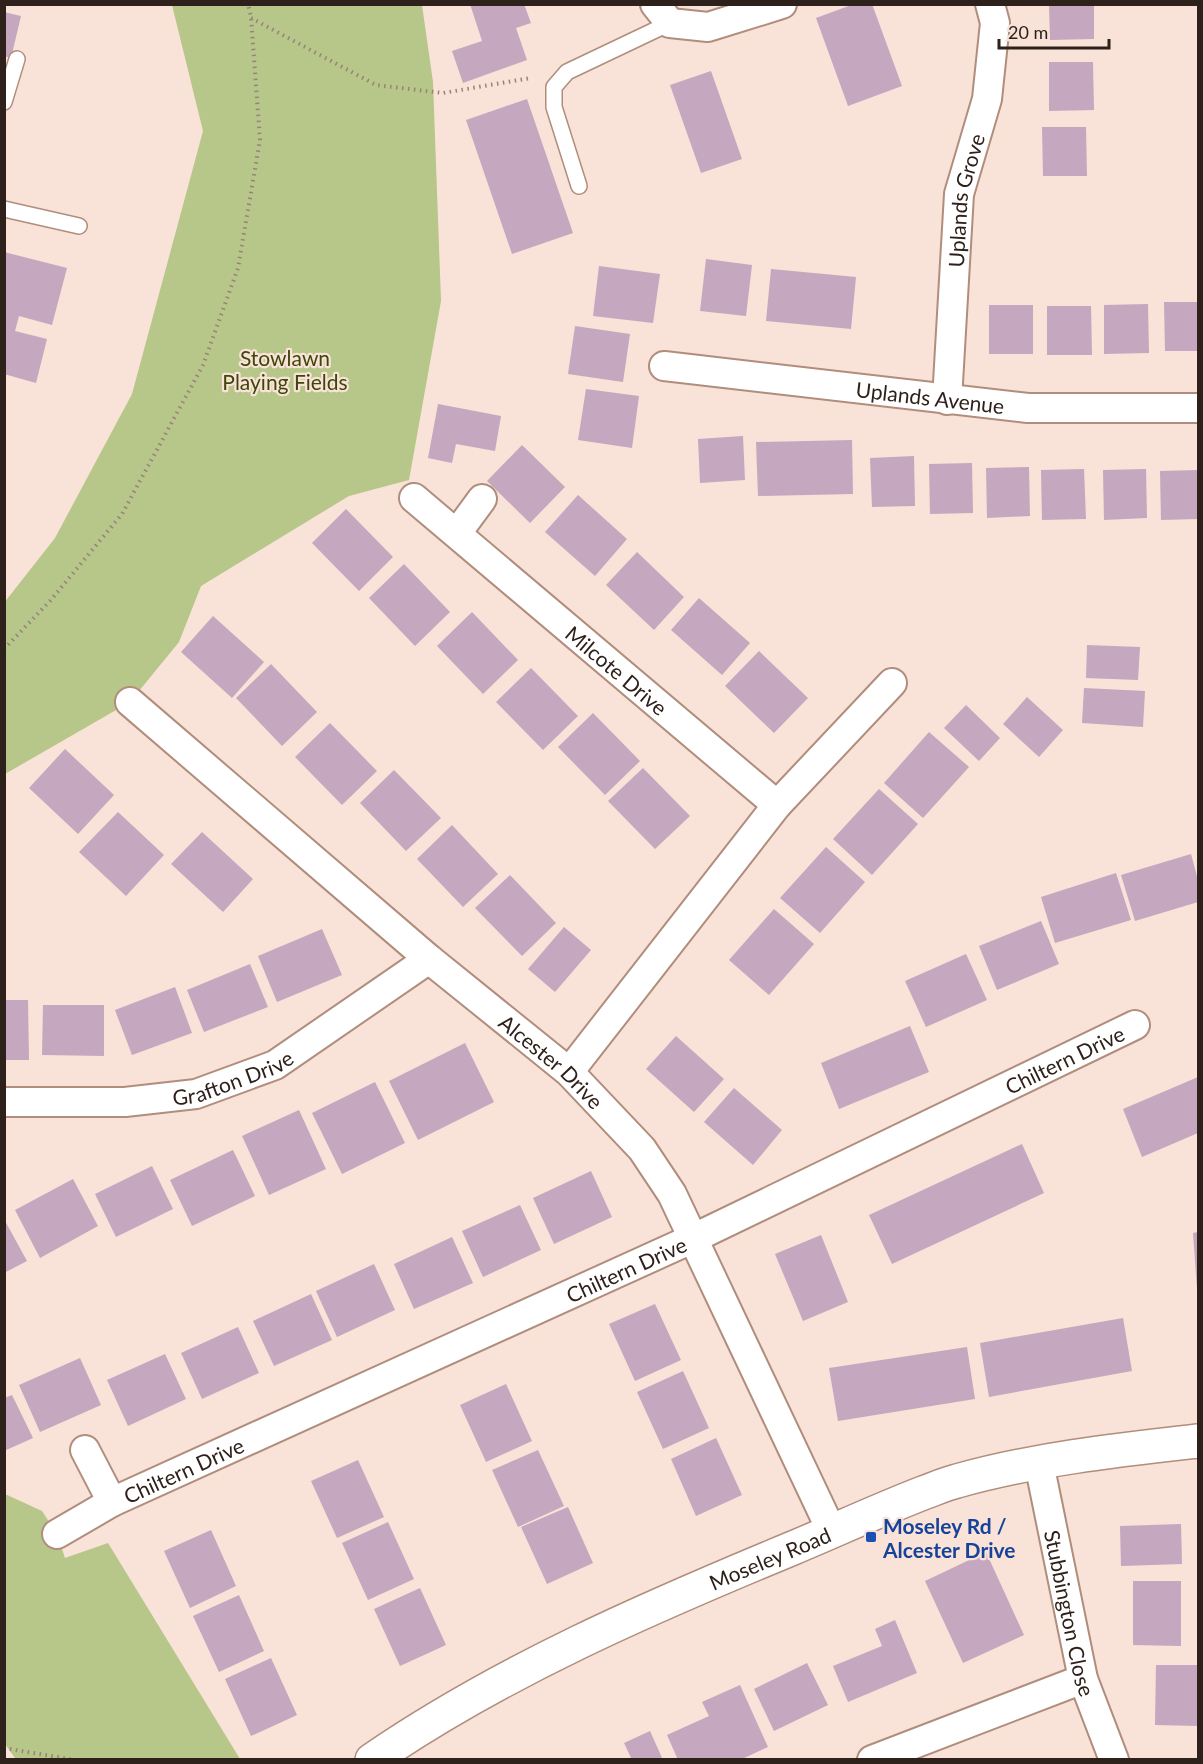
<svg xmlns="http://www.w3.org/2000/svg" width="1203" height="1764" font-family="Lato,sans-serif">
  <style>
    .green { fill: #b7c689 }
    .building { fill: #c5a7c0 }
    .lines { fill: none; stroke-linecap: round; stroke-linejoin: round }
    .service-casing { stroke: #b08d7c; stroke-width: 18 }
    .minor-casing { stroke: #b08d7c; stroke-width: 32 }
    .tertiary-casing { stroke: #b08d7c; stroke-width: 36 }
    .path { stroke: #96837a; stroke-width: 4; stroke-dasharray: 1.5 4.5; stroke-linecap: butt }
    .service { stroke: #fff; stroke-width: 15 }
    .minor { stroke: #fff; stroke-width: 28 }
    .tertiary { stroke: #fff; stroke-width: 33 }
    .transit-dot { fill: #1a4fb4; stroke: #f9e2d7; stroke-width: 2 }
    .labels { text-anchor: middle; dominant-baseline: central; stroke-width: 4.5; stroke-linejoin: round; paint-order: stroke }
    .street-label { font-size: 21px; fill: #2e201a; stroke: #f9e2d7 }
    .park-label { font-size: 21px; fill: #3d470a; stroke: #f9e2d7 }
    .transit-label { font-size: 21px; font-weight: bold; fill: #164399; stroke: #f9e2d7; text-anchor: start }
  </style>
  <rect width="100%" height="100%" fill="#f9e2d7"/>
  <g class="green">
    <path d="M 172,5 L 422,5 L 433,82 L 441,301 L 409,480 L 349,496 L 201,586 L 179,642 L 130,702 L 5,774 L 4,603 L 55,538 L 132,394 L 203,131 Z"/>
    <path d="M 5,1494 L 42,1511 L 57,1534 L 65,1558 L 108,1543 L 240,1759 L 21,1759 L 15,1758 L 5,1744 Z"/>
  </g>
  <g class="building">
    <path d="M 470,4 L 524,4 L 531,23 L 516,28 L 527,60 L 463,83 L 452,51 L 482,41 Z"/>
    <path d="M 854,4 L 872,4 L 902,86 L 848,106 L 816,18 Z"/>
    <path d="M 1049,4 L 1094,4 L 1094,39 L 1050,40 Z"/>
    <path d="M 4,12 L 21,16 L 11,58 L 4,56 Z"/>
    <path d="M 1049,62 L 1093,62 L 1094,110 L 1049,111 Z"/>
    <path d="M 711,71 L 742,159 L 701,173 L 670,85 Z"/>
    <path d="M 527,99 L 573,233 L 512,254 L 466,120 Z"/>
    <path d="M 1042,127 L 1086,127 L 1087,176 L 1043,176 Z"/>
    <path d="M 4,252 L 67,268 L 52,325 L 19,316 L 15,331 L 47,339 L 36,383 L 4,374 Z"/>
    <path d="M 706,259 L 752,265 L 746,316 L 700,311 Z"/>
    <path d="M 599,266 L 660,274 L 653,323 L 593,316 Z"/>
    <path d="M 771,269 L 856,277 L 851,329 L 766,321 Z"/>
    <path d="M 1164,302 L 1198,302 L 1198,351 L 1165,351 Z"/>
    <path d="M 1148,304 L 1149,353 L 1104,354 L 1104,305 Z"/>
    <rect x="989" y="305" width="44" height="49"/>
    <path d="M 1047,306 L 1091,306 L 1092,355 L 1047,355 Z"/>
    <path d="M 575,326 L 630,334 L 623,382 L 568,374 Z"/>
    <path d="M 586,389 L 639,396 L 632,448 L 578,440 Z"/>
    <path d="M 438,404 L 501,416 L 495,451 L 456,444 L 452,463 L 428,458 Z"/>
    <path d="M 743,436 L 745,480 L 700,483 L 698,439 Z"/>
    <path d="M 852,440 L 853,494 L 758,496 L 756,442 Z"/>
    <path d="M 522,445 L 565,487 L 530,523 L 487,481 Z"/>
    <path d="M 914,456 L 915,506 L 872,507 L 870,458 Z"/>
    <path d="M 972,463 L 973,513 L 930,514 L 929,464 Z"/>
    <path d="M 1029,467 L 1030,516 L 987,518 L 986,468 Z"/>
    <path d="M 1084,469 L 1086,519 L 1042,520 L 1041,470 Z"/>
    <path d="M 1146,469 L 1147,518 L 1104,520 L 1103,470 Z"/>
    <path d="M 1198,470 L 1198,519 L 1161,520 L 1160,471 Z"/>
    <path d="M 578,495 L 627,539 L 595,576 L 545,532 Z"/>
    <path d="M 346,509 L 393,557 L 359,591 L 312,543 Z"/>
    <path d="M 637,552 L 684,597 L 654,630 L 606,585 Z"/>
    <path d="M 404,564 L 450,612 L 415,646 L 369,598 Z"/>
    <path d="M 699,598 L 750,643 L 722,675 L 671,630 Z"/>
    <path d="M 472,612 L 518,660 L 483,694 L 437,646 Z"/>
    <path d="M 213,616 L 264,662 L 232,698 L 181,652 Z"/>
    <path d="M 1087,645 L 1140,647 L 1138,680 L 1086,678 Z"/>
    <path d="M 759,651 L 808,698 L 774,733 L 725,686 Z"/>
    <path d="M 271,664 L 317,712 L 282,746 L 236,698 Z"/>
    <path d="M 531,668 L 578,716 L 543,750 L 496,702 Z"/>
    <path d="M 1084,688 L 1145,691 L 1143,727 L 1082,723 Z"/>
    <path d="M 1027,697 L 1063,730 L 1039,757 L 1003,724 Z"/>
    <path d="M 966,705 L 1000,738 L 979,761 L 944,728 Z"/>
    <path d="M 593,713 L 640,761 L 605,795 L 558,747 Z"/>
    <path d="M 330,723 L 377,771 L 342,805 L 295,757 Z"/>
    <path d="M 929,732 L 969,767 L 923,818 L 884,783 Z"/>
    <path d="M 65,749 L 114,795 L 78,834 L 29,788 Z"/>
    <path d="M 643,768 L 690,816 L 655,849 L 608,801 Z"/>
    <path d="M 394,770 L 441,818 L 406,851 L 360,803 Z"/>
    <path d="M 879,789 L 918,824 L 872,875 L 833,839 Z"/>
    <path d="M 118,812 L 164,855 L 126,896 L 79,852 Z"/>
    <path d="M 452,825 L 498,874 L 463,907 L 417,859 Z"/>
    <path d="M 202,832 L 253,879 L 223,912 L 171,864 Z"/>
    <path d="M 826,847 L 865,882 L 820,933 L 780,898 Z"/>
    <path d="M 1191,854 L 1198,880 L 1198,902 L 1135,921 L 1121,875 Z"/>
    <path d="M 1116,873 L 1131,920 L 1055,943 L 1041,897 Z"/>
    <path d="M 510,875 L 556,923 L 522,956 L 475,908 Z"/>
    <path d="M 774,909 L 814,944 L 769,995 L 729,960 Z"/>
    <path d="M 1041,921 L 1059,964 L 997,990 L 979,946 Z"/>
    <path d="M 564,927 L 591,950 L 555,992 L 528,969 Z"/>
    <path d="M 322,929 L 342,975 L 277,1002 L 258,956 Z"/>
    <path d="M 966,954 L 987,1000 L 926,1027 L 905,981 Z"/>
    <path d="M 250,964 L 268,1007 L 204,1032 L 187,990 Z"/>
    <path d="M 175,987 L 192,1033 L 132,1055 L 115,1010 Z"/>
    <path d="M 4,1000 L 28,1000 L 29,1060 L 4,1060 Z"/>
    <path d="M 43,1005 L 104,1005 L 104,1056 L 42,1055 Z"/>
    <path d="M 910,1026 L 929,1072 L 839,1109 L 821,1063 Z"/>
    <path d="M 676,1036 L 724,1079 L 694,1112 L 646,1069 Z"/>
    <path d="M 465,1043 L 494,1102 L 418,1140 L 389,1081 Z"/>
    <path d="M 1198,1077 L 1198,1133 L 1142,1157 L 1123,1109 Z"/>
    <path d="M 375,1082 L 405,1143 L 342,1174 L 312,1113 Z"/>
    <path d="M 734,1088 L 782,1130 L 753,1165 L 704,1122 Z"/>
    <path d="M 299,1110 L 326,1169 L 269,1195 L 242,1136 Z"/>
    <path d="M 1022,1144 L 1044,1193 L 892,1264 L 869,1215 Z"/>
    <path d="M 233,1150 L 255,1196 L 192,1226 L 170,1180 Z"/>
    <path d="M 152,1166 L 173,1209 L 116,1237 L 95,1194 Z"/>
    <path d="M 591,1171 L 612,1217 L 554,1244 L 533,1198 Z"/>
    <path d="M 73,1179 L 98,1226 L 40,1258 L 15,1210 Z"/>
    <path d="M 520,1205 L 541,1250 L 483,1277 L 462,1231 Z"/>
    <path d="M 4,1219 L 27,1261 L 4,1273 Z"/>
    <path d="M 1198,1232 L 1198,1288 L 1197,1289 L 1193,1233 Z"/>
    <path d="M 821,1235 L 848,1302 L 803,1321 L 775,1254 Z"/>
    <path d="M 452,1237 L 473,1283 L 414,1309 L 394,1264 Z"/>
    <path d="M 374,1264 L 395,1310 L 337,1337 L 316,1291 Z"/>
    <path d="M 311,1294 L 332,1340 L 274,1366 L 253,1321 Z"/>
    <path d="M 655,1304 L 681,1360 L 635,1381 L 609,1324 Z"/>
    <path d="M 1123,1318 L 1132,1371 L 989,1397 L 980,1343 Z"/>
    <path d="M 238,1327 L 259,1373 L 202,1399 L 181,1353 Z"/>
    <path d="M 967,1347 L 975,1399 L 838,1421 L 829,1368 Z"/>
    <path d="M 165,1354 L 186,1399 L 128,1426 L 107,1380 Z"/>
    <path d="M 80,1358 L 101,1405 L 40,1432 L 19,1385 Z"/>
    <path d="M 683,1371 L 709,1428 L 663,1449 L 637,1392 Z"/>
    <path d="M 506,1384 L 532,1441 L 486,1462 L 460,1405 Z"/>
    <path d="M 12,1395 L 33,1438 L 4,1451 L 4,1398 Z"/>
    <path d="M 716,1438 L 742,1495 L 696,1516 L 671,1459 Z"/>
    <path d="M 538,1450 L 564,1506 L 518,1527 L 492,1470 Z"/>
    <path d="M 358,1460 L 384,1517 L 337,1538 L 311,1481 Z"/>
    <path d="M 568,1507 L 593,1563 L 547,1584 L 521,1527 Z"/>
    <path d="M 388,1522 L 414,1579 L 368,1600 L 342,1543 Z"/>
    <path d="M 1181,1524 L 1182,1564 L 1121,1566 L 1120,1526 Z"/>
    <path d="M 211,1530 L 236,1586 L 190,1608 L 164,1551 Z"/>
    <path d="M 986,1552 L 1024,1635 L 963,1663 L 925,1581 Z"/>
    <path d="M 1133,1581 L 1181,1581 L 1181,1646 L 1133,1645 Z"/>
    <path d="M 420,1588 L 446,1645 L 400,1666 L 374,1609 Z"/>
    <path d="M 239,1595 L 264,1651 L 219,1672 L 193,1616 Z"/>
    <path d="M 895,1620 L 917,1673 L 848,1702 L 833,1666 L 882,1646 L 875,1629 Z"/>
    <path d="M 271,1658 L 297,1715 L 251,1736 L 225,1679 Z"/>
    <path d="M 807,1663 L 828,1705 L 774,1731 L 754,1689 Z"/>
    <path d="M 1156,1665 L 1198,1665 L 1198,1726 L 1155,1725 Z"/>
    <path d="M 740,1685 L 768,1747 L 740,1760 L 678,1760 L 667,1735 L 709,1716 L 702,1702 Z"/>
    <path d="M 650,1731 L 663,1760 L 632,1760 L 624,1743 Z"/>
  </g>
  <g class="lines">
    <g class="service-casing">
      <g id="service">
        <path d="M 4,102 L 17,59"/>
        <path d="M 579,186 L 554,107 L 554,87 L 567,72 L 670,23"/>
        <path d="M 4,209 L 79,226"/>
      </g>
    </g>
    <g class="minor-casing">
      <g id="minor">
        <path d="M 655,4 L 670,23 L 708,27 L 782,4"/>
        <path id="s1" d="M 664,366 L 1028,408 L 1198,408"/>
        <path id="s2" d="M 947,400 L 959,194 L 987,99 L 995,23 L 990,4"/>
        <path id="s3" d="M 414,498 L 777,805"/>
        <path d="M 457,533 L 482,499"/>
        <path id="s4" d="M 130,702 L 429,959 L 569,1072 L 642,1149 L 672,1194 L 832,1532"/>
        <path d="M 569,1072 L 777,805 L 892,683"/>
        <path id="s5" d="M 4,1102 L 125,1102 L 196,1094 L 275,1065 L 429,959"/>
        <path d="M 85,1450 L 112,1502"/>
        <path id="s6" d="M 1039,1463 L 1083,1679 L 1114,1760"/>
        <path id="s7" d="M 57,1534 L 112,1502 L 694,1238 L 1135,1025"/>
        <path d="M 872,1760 L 1083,1679"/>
      </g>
    </g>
    <g class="tertiary-casing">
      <g id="tertiary">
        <path id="s8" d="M 372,1760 C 502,1671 648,1608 793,1548 C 836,1530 879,1510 923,1493 C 934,1489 945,1484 957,1481 C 1035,1459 1118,1450 1198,1441"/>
      </g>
    </g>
    <g class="path">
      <path d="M 251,18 L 376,85 L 443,93 L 531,78"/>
      <path d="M 4,649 L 50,601 L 122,514 L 203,365 L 238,268 L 260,140 L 251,17 L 248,4"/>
      <path d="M 4,1748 L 75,1760"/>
    </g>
    <use href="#service" class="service"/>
    <use href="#minor" class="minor"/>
    <use href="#tertiary" class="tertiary"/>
  </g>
  <rect class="transit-dot" x="865" y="1531" width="12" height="12" rx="3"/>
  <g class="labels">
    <g class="street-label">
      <text stroke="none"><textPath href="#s2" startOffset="201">Uplands Grove</textPath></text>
      <text stroke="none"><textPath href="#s1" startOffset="268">Uplands Avenue</textPath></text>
      <text stroke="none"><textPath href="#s3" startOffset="266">Milcote Drive</textPath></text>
      <text stroke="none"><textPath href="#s7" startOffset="1114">Chiltern Drive</textPath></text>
      <text stroke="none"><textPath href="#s4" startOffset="554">Alcester Drive</textPath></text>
      <text stroke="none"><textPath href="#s5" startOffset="232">Grafton Drive</textPath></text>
      <text stroke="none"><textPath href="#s7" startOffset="628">Chiltern Drive</textPath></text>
      <text stroke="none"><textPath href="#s7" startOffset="142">Chiltern Drive</textPath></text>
      <text stroke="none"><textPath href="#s8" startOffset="447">Moseley Road</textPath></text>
      <text stroke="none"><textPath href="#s6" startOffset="153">Stubbington Close</textPath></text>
    </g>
    <g class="park-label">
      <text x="285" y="357">Stowlawn<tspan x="285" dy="24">Playing Fields</tspan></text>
    </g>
    <g class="transit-label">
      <text x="883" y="1525">Moseley Rd /<tspan x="883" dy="24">Alcester Drive</tspan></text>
    </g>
  </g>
  <rect width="1203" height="1764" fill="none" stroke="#2e201a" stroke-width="12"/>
  <path d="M999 39v9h110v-9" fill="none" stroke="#2e201a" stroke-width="3"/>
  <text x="1008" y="39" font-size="18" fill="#2e201a" stroke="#f9e2d7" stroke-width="4.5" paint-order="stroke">20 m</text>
</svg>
